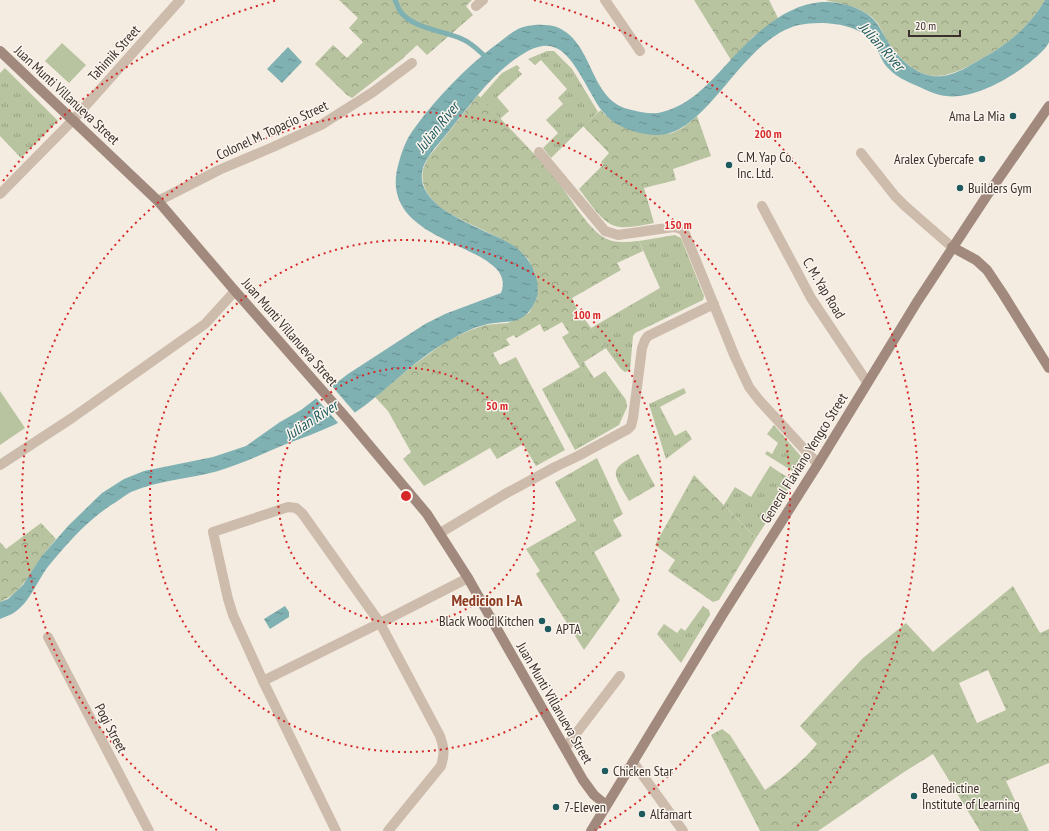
<svg xmlns="http://www.w3.org/2000/svg" width="1049" height="831" font-family="'PT Sans Narrow',sans-serif">
  <style>
    .grass { fill: url(#grass-tufts) }
    .forest { fill: url(#forest-crowns); fill-rule: evenodd }
    .pitch { fill: #b8c4a0 }
    .water { fill: url(#water-ripples) }
    .pier { fill: #f4ebe1 }
    .lines { fill: none; stroke-linecap: round; stroke-linejoin: round }
    .stream { stroke: #7fb0b2; stroke-width: 5 }
    .street { stroke: #cdbbac; stroke-width: 10 }
    .secondary { stroke: #a18a7d; stroke-width: 10 }
    .ring { fill: none; stroke: #d62828; stroke-width: 2; stroke-dasharray: 2 4 }
    .poi-dot { fill: #1f5a5e; stroke: #fbf5ee; stroke-width: 1.5 }
    .labels { text-anchor: middle; dominant-baseline: central; stroke-width: 3; stroke-linejoin: round; paint-order: stroke }
    .street-label { font-size: 14px; fill: #3b302b; stroke: #fbf5ee }
    .poi-label { font-size: 14px; fill: #3b302b; stroke: #fbf5ee; text-anchor: start }
    .water-label { font-size: 15px; font-style: italic; fill: #1f5a5e; stroke: #fbf5ee }
    .quarter-label { font-size: 16px; font-weight: bold; fill: #8c3b22; stroke: #fbf5ee }
    .centre { fill: #d62828; stroke: #fbf5ee; stroke-width: 2 }
    .ring-label { font-size: 12px; text-anchor: middle; font-weight: bold; fill: #d62828; stroke: #fbf5ee; stroke-width: 3; stroke-linejoin: round; paint-order: stroke }
  </style>
  <defs>
    <pattern id="grass-tufts" width="24" height="20" patternUnits="userSpaceOnUse"><rect width="24" height="20" fill="#b8c4a0"/><path d="M3 7l-1-3M5 7V3M7 7l1-3M15 17l-1-3M17 17v-4M19 17l1-3" fill="none" stroke="#97a083"/></pattern>
    <pattern id="forest-crowns" width="20" height="18" patternUnits="userSpaceOnUse"><rect width="20" height="18" fill="#b8c4a0"/><path d="M2 6a3 3 0 1 1 6 0M12 15a3 3 0 1 1 6 0" fill="none" stroke="#97a083"/></pattern>
    <pattern id="water-ripples" width="26" height="14" patternUnits="userSpaceOnUse"><rect width="26" height="14" fill="#7fb0b2"/><path d="M2 4q2-2 4 0t4 0M15 11q2-2 4 0t4 0" fill="none" stroke="#699091"/></pattern>
  </defs>
  <rect width="100%" height="100%" fill="#f4ebe1"/>
  <g class="grass">
    <path d="M 547,51 L 554,51 L 572,69 L 598,112 L 551,158 L 543,148 L 558,133 L 546,120 L 563,104 L 558,98 L 567,89 L 541,60 L 535,65 L 528,59 Z"/>
    <path d="M 517,65 L 520,68 L 518,70 L 522,74 L 497,97 L 509,111 L 500,119 L 480,98 L 502,73 Z"/>
    <path d="M 5,68 L 58,121 L 21,158 L 0,136 L 0,73 Z"/>
    <path d="M 675,235 L 681,238 L 704,296 L 703,300 L 635,333 L 633,336 L 630,370 L 625,372 L 621,369 L 591,328 L 660,288 L 639,241 Z"/>
    <path d="M 585,364 L 594,378 L 605,371 L 626,400 L 627,407 L 619,425 L 575,450 L 542,389 Z"/>
    <path d="M 684,388 L 686,393 L 660,407 L 675,436 L 686,430 L 692,439 L 666,459 L 649,404 Z"/>
    <path d="M 774,425 L 805,461 L 797,474 L 765,454 L 767,451 L 772,454 L 778,443 L 767,434 Z"/>
    <path d="M 638,454 L 655,486 L 629,501 C 613,472 607,470 638,454 Z"/>
    <path d="M 597,458 L 623,514 L 613,520 L 622,536 L 594,552 L 555,482 Z"/>
    <path d="M 770,466 L 790,479 L 788,482 L 791,484 L 756,538 L 724,505 L 735,487 L 751,497 Z"/>
    <path d="M 703,606 L 709,610 L 710,615 L 681,663 L 657,634 L 664,624 L 677,633 L 681,628 L 685,631 Z"/>
  </g>
  <g class="forest">
    <path d="M 339,0 L 472,0 L 466,6 L 473,15 L 427,55 L 417,45 L 401,60 L 352,98 L 347,95 L 315,64 L 333,45 L 347,58 L 363,42 L 349,28 L 358,18 Z"/>
    <path d="M 694,0 L 769,0 L 778,18 L 753,37 L 731,60 Z"/>
    <path d="M 829,0 L 1045,0 C 1030,26 1007,45 981,59 C 970,66 958,72 945,75 C 921,81 900,60 888,42 C 882,33 879,21 869,15 C 857,6 841,3 826,1 Z"/>
    <path d="M 478,95 C 504,123 533,151 557,180 C 570,197 586,226 603,237 C 614,244 627,242 639,241 L 643,251 L 617,263 L 621,270 L 572,298 L 577,309 L 606,348 L 584,362 L 585,364 L 580,367 L 562,337 L 569,333 L 562,322 L 544,332 L 540,324 L 516,338 L 514,335 L 506,339 L 510,345 L 493,353 L 500,365 L 516,357 L 565,450 L 536,466 L 523,444 L 497,459 L 490,448 L 424,486 L 403,459 L 411,452 L 388,411 L 375,397 L 410,368 L 445,342 L 468,331 L 485,325 L 508,323 L 529,313 L 537,298 L 535,273 L 528,259 L 514,246 C 503,240 492,234 481,229 C 457,218 417,202 423,170 C 424,166 426,162 428,158 Z"/>
    <path d="M 601,110 C 614,127 635,132 656,133 C 660,133 665,134 668,134 C 679,132 689,123 697,116 L 711,156 L 673,169 L 676,180 L 644,188 L 654,223 C 643,225 631,228 620,227 C 603,226 589,201 579,189 L 603,165 L 601,162 L 609,153 L 583,126 Z"/>
    <path d="M 694,475 L 756,538 L 719,600 L 713,602 L 668,571 L 675,560 L 655,545 Z"/>
    <path d="M 577,520 L 620,600 L 584,650 L 536,574 L 540,571 L 526,549 Z"/>
    <path d="M 41,523 L 56,539 C 51,545 45,552 40,559 C 29,576 20,593 0,602 L 0,542 L 6,549 Z"/>
    <path d="M 1013,586 L 1040,633 L 1049,629 L 1049,763 L 1006,781 L 1029,831 L 980,831 L 933,754 L 904,772 L 818,831 L 760,831 L 711,735 L 722,729 L 730,735 L 765,790 C 785,776 802,762 817,744 L 800,726 L 863,658 L 906,623 L 933,652 ZM 988,670 L 1006,710 L 977,723 L 959,683 Z"/>
  </g>
  <g class="pitch">
    <path d="M 62,43 L 86,65 L 69,83 L 45,61 Z"/>
    <path d="M 0,391 L 25,428 L 0,445 Z"/>
  </g>
  <g class="water">
    <path d="M 1045,0 L 1049,0 C 1049,7 1049,37 1049,42 C 1045,52 1022,69 1012,75 C 995,86 967,99 946,96 C 936,95 924,89 915,85 C 906,81 897,77 890,70 C 882,63 880,54 875,45 C 862,23 821,20 799,25 C 742,38 708,135 658,135 C 641,135 616,128 605,114 C 598,107 594,98 589,90 C 564,44 550,30 505,67 C 478,90 457,123 434,149 C 430,155 425,161 423,168 C 411,210 489,229 514,246 C 524,253 533,265 536,277 C 538,285 539,295 535,302 C 522,328 507,319 484,325 C 472,328 462,333 452,339 C 409,361 378,403 334,425 C 319,432 302,438 286,444 C 264,453 242,464 218,471 C 189,479 159,480 131,492 C 125,495 121,499 116,502 C 91,517 70,540 51,563 C 37,579 31,603 12,614 C 8,616 4,617 0,619 L 0,602 L 8,599 L 23,585 L 41,557 L 68,526 L 102,493 L 124,479 L 144,471 L 213,457 L 246,446 L 280,422 L 301,410 L 348,374 L 425,324 L 445,314 L 501,293 C 521,241 372,250 399,162 C 401,154 404,146 408,138 C 413,129 420,121 426,113 C 448,86 473,61 501,41 C 506,37 512,32 518,29 C 528,24 549,23 559,28 C 595,45 589,102 632,110 C 640,112 649,114 658,113 C 686,108 707,86 725,66 C 749,39 784,4 822,2 C 838,1 859,6 871,17 C 879,24 883,34 888,42 C 900,61 920,79 943,76 C 957,74 969,66 981,59 C 1007,45 1030,26 1045,0 Z"/>
    <path d="M 288,47 L 302,62 L 282,83 L 267,69 Z"/>
    <path d="M 285,606 L 289,612 L 289,617 L 270,629 L 264,619 Z"/>
  </g>
  <path class="pier" d="M 331,385 L 356,414 L 339,424 L 315,397 Z"/>
  <g class="lines">
    <path class="stream" d="M 395,0 C 397,4 398,8 400,11 C 411,28 445,31 462,39 C 472,43 479,51 487,58"/>
    <g class="street">
      <path d="M 605,0 L 640,51"/>
      <path d="M 476,6 L 483,0"/>
      <path d="M 539,152 L 605,231 L 618,235 L 674,227 L 681,229 L 684,231 L 735,357 L 749,387 L 759,400 L 818,464"/>
      <path d="M 861,153 L 895,196 L 905,206 L 952,247"/>
      <path d="M 0,194 L 72,121 L 180,0"/>
      <path d="M 158,201 L 219,170 L 273,147 L 321,125 L 373,92 L 412,63"/>
      <path d="M 762,206 L 811,298 L 867,382"/>
      <path d="M 0,465 L 72,418 L 205,324 L 235,291"/>
      <path d="M 440,533 L 505,494 L 555,467 L 578,456 L 628,429 L 631,426 L 633,418 L 642,348 L 645,340 L 648,336 L 714,304"/>
      <path d="M 48,637 L 149,831"/>
      <path d="M 263,681 L 380,623 L 468,578"/>
      <path d="M 565,748 L 620,676"/>
      <path d="M 633,762 L 683,831"/>
      <path d="M 336,831 L 263,681 L 233,615 L 228,599 L 213,532 L 288,507 L 296,508 L 302,513 L 380,623 L 440,736 C 444,748 445,753 441,766 L 388,831"/>
    </g>
    <g class="secondary">
      <path d="M 0,51 L 158,201 L 235,291 L 349,421 L 427,514 L 468,578 L 583,780 L 594,795 L 606,805"/>
      <path d="M 952,247 L 976,260 L 987,270 L 1003,294 L 1049,368"/>
      <path d="M 591,831 L 723,614 L 818,464 L 917,302 L 986,197 L 1049,106"/>
    </g>
  </g>
  <g class="ring">
    <circle cx="406" cy="496" r="128"/>
    <circle cx="406" cy="496" r="256"/>
    <path d="M217 830A384 384 0 1 1 595 830"/>
    <path d="M3 181A512 512 0 0 1 278 0M534 0A512 512 0 0 1 795 829"/>
  </g>
  <g class="poi-dot">
    <circle cx="1013" cy="116" r="4"/>
    <circle cx="982" cy="159" r="4"/>
    <circle cx="729" cy="165" r="4"/>
    <circle cx="960" cy="188" r="4"/>
    <circle cx="542" cy="621" r="4"/>
    <circle cx="548" cy="629" r="4"/>
    <circle cx="605" cy="771" r="4"/>
    <circle cx="914" cy="796" r="4"/>
    <circle cx="556" cy="807" r="4"/>
    <circle cx="642" cy="814" r="4"/>
  </g>
  <g class="labels">
    <g class="street-label">
      <text transform="translate(114 53) rotate(-48)">Tahimik Street</text>
      <text transform="translate(67 95) rotate(43)">Juan Munti Villanueva Street</text>
      <text transform="translate(272 130) rotate(-25)">Colonel M. Topacio Street</text>
      <text transform="translate(824 288) rotate(59)">C. M. Yap Road</text>
      <text transform="translate(290 332) rotate(49)">Juan Munti Villanueva Street</text>
      <text transform="translate(804 458) rotate(-58)">General Flaviano Yengco Street</text>
      <text transform="translate(555 703) rotate(60)">Juan Munti Villanueva Street</text>
      <text transform="translate(111 728) rotate(62)">Pogi Street</text>
    </g>
    <g class="poi-label">
      <text x="1005" y="116" text-anchor="end">Ama La Mia</text>
      <text x="737" y="157">C.M. Yap Co.<tspan x="737" dy="16">Inc. Ltd.</tspan></text>
      <text x="974" y="159" text-anchor="end">Aralex Cybercafe</text>
      <text x="968" y="188">Builders Gym</text>
      <text x="534" y="621" text-anchor="end">Black Wood Kitchen</text>
      <text x="556" y="629">APTA</text>
      <text x="613" y="771">Chicken Star</text>
      <text x="922" y="788">Benedictine<tspan x="922" dy="16">Institute of Learning</tspan></text>
      <text x="564" y="807">7-Eleven</text>
      <text x="650" y="814">Alfamart</text>
    </g>
    <g class="water-label">
      <text transform="translate(882 46) rotate(48)">Julian River</text>
      <text transform="translate(437 127) rotate(-51)">Julian River</text>
      <text transform="translate(311 420) rotate(-33)">Julian River</text>
    </g>
    <g class="quarter-label">
      <text x="487" y="600">Medicion I-A</text>
    </g>
  </g>
  <circle cx="406" cy="496" r="6" class="centre"/>
  <g class="ring-label">
    <text x="768" y="138">200 m</text>
    <text x="678" y="229">150 m</text>
    <text x="587" y="319">100 m</text>
    <text x="497" y="410">50 m</text>
  </g>
  <path d="M909 30v6h51v-6" fill="none" stroke="#3b302b" stroke-width="2"/>
  <text x="915" y="30" font-size="12" fill="#3b302b" stroke="#fbf5ee" stroke-width="3" paint-order="stroke">20 m</text>
</svg>
